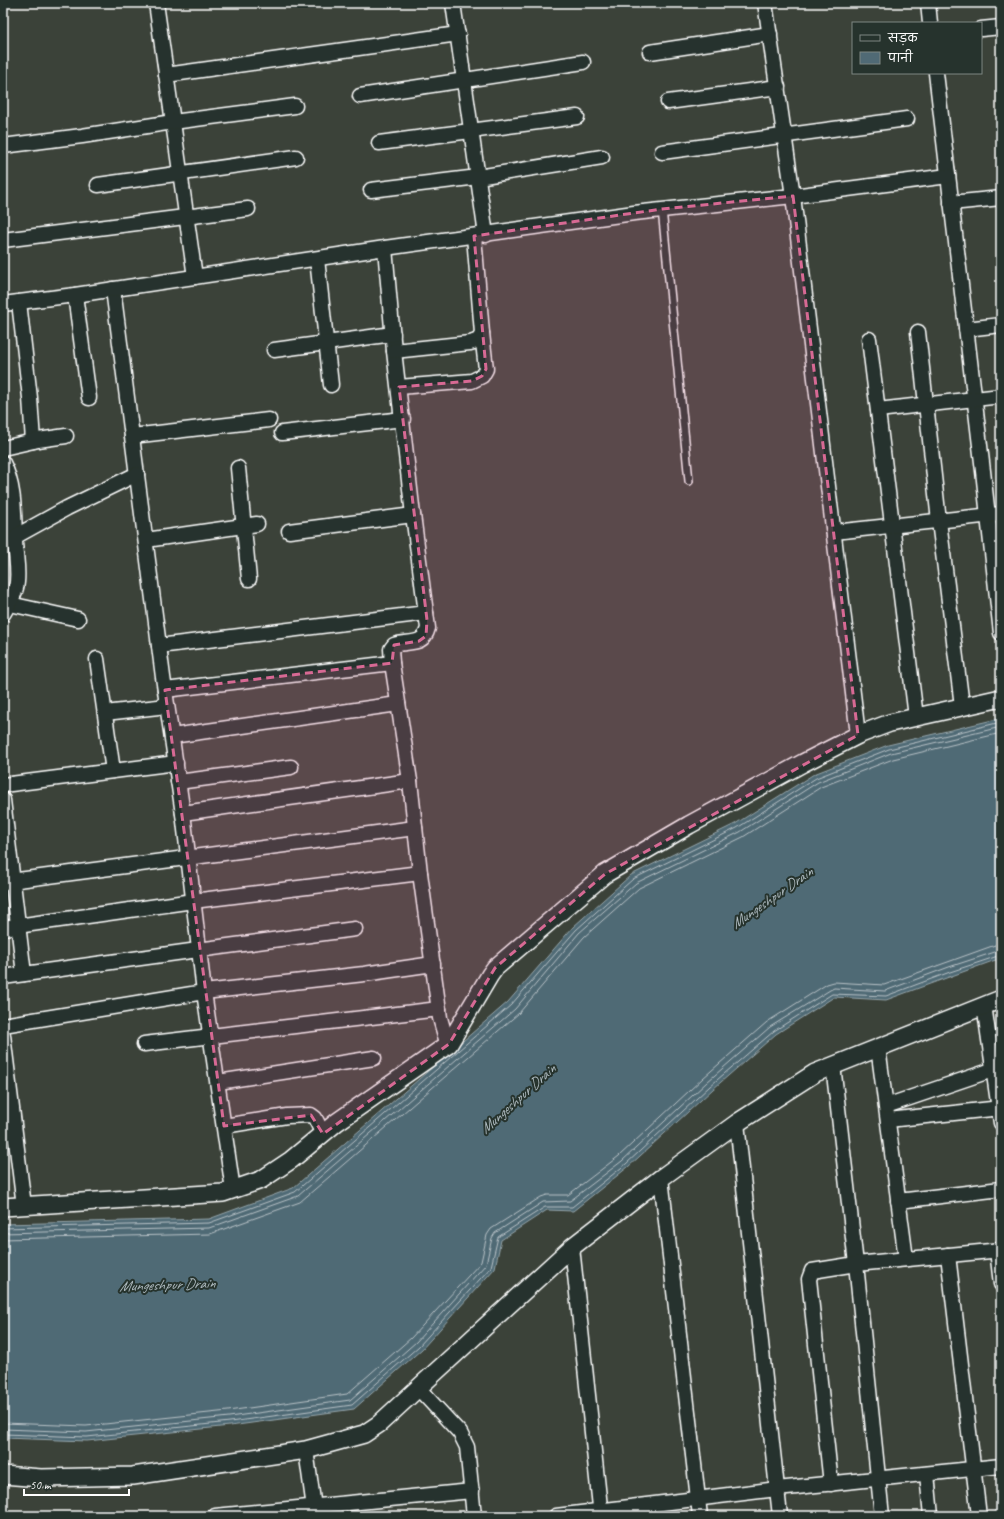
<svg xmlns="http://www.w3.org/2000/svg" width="1004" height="1519" font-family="Caveat,'Playpen Sans Deva',sans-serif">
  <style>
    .water { fill: #506a75; stroke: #96a6ac }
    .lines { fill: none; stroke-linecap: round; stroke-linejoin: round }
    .shore { stroke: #b9c3c8; stroke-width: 1 }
    .service-casing { stroke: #fff; stroke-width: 10 }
    .minor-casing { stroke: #fff; stroke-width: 17 }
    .tertiary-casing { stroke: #fff; stroke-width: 20 }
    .service { stroke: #26332d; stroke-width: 7 }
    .minor { stroke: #26332d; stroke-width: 14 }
    .tertiary { stroke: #26332d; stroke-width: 17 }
    .marked { fill: #d76994; fill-opacity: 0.2; stroke: #d76994; stroke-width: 3; stroke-dasharray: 8 5; stroke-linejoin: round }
    .labels { text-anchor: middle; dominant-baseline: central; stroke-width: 4; stroke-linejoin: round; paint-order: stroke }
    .water-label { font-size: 15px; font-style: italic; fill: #b0bcc1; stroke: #26332d }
  </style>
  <rect width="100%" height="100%" fill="#3b4239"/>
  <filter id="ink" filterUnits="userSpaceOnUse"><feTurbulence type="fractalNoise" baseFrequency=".025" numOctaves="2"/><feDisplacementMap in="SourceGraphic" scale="8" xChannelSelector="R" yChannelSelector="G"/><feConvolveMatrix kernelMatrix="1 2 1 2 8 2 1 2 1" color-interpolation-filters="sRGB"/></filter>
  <g filter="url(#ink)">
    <path class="water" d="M 1001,718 L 1001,958 L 886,1000 L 834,997 L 776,1034 L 713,1089 L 628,1167 L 573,1211 L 547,1210 L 501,1240 L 495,1268 L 422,1349 L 354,1409 L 230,1426 L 87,1441 L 3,1438 L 3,1224 L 209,1219 L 293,1188 L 508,1002 L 573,927 L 631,875 L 735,824 L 814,774 L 888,745 Z"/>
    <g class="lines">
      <g class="shore">
        <path d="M 3,1228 L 209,1223 L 295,1192 L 511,1005 L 576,930 L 633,879 L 737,828 L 816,778 L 889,749 L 1001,722"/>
        <path d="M 3,1233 L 209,1228 L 298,1196 L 515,1009 L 579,933 L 636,883 L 740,832 L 818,782 L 891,753 L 1001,727"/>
        <path d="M 3,1239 L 210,1234 L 300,1202 L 519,1013 L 584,937 L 639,888 L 743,837 L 821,787 L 893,759 L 1001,733"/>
        <path d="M 3,1423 L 86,1426 L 228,1411 L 347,1394 L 411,1338 L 481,1262 L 487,1235 L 491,1229 L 541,1197 L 547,1195 L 568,1195 L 619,1156 L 703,1078 L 767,1022 L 827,984 L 834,982 L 884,985 L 995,945 L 1001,944"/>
        <path d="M 3,1429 L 86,1432 L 229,1417 L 350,1400 L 416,1342 L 486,1264 L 492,1238 L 495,1233 L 543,1202 L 570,1201 L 622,1161 L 707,1082 L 770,1027 L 830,990 L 834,988 L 885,991 L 949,967 L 1001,950"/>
        <path d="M 3,1434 L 87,1437 L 230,1422 L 352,1405 L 419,1346 L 491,1267 L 498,1237 L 545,1207 L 572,1207 L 626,1164 L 710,1086 L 774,1031 L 832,994 L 886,996 L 950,972 L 1001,955"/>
      </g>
      <g class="service-casing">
        <path id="service" d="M 662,209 L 689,481"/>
      </g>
      <g class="minor-casing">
        <g id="minor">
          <path d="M 156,3 L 195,277"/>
          <path d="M 453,3 L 486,235"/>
          <path d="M 765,3 L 793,196 L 858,735"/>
          <path d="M 928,3 L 930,23"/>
          <path d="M 981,29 L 1001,27"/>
          <path d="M 650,52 L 770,34"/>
          <path d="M 936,73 L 983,471 L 1001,633"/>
          <path d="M 166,75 L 458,34"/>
          <path d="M 360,96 L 583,62"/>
          <path d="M 668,102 L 778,87"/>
          <path d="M 379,143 L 577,117"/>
          <path d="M 3,146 L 82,136 L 173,122 L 295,106"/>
          <path d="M 662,152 L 907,119"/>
          <path d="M 98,185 L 296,157"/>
          <path d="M 371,190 L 478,177 L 602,157"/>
          <path d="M 951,203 L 1001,198"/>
          <path d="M 3,240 L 248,209"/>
          <path d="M 385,248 L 394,351 L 413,515 L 428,628 C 423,647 409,640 394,645 L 391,649 L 392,663 L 410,781 L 420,873 L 440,1018 L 448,1046"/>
          <path d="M 317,259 L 331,385"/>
          <path d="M 113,289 L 163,677 L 184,821 L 204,992 L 233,1190"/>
          <path d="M 75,295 L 89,398"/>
          <path d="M 19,302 L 30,398 L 33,441"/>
          <path d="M 3,304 L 75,295 L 385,248 L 634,213 L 793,196 L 948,176"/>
          <path d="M 966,329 L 1001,325"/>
          <path d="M 918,332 L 939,521 L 962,706"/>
          <path d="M 869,339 L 916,717"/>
          <path d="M 274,350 L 393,334"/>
          <path d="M 394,351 L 470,343 C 477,341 480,340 482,333 L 474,236"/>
          <path d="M 399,387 L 472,381 L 482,376 L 486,369 L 482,333"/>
          <path d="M 878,410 L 1001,396"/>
          <path d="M 282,433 L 403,419"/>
          <path d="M 132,436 L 269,420"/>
          <path d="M 3,448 L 38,440 L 66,436"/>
          <path d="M 3,463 C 15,486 14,514 15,539"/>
          <path d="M 238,468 L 249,579"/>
          <path d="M 289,531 L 413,515"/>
          <path d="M 834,532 L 1001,514"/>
          <path d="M 146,540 L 257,524"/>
          <path d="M 10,604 L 78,619"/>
          <path d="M 3,614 C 8,606 14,597 16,588 C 20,573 15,555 15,539 L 18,535 L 67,508 L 137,474"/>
          <path d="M 159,646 L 426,613"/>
          <path d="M 97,659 L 113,771"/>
          <path d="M 165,690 L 392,663"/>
          <path d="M 105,713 L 167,706"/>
          <path d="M 172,736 L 398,704"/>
          <path d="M 178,782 L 291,767"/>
          <path d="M 3,785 L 176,763"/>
          <path d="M 3,800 L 24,974"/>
          <path d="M 183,813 L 410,781"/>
          <path d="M 3,882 L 415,828"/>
          <path d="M 3,928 L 193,901 L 420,873"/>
          <path d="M 3,977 L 198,950 L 355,929"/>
          <path d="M 984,1005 L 1001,1123"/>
          <path d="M 3,1025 L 204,992 L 364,974 L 433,964"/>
          <path d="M 3,1035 L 24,1206"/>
          <path d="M 144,1044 L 439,1009"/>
          <path d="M 878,1047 L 906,1259"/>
          <path d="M 833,1065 L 856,1264 L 882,1516"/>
          <path d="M 218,1082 L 374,1058"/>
          <path d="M 886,1106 L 1001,1067"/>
          <path d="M 888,1120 L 1001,1108"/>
          <path d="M 737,1123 L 780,1516"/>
          <path d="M 224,1126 L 287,1116 L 311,1115 L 315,1118 L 323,1134"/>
          <path d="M 661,1178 L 700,1516"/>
          <path d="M 898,1201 L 1001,1189"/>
          <path d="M 572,1247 L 601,1516"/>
          <path d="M 997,1250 L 1001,1284"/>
          <path d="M 948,1255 L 979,1516"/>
          <path d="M 419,1389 L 460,1433 L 467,1447 L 474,1516"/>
          <path d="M 306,1450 L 315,1515"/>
          <path d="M 927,1474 L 931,1516"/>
          <path d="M 831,1484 L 809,1279 L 812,1271 L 856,1264 L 1001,1250"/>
          <path d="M 215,1516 L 472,1491"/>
          <path d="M 556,1516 L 777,1489 L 1001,1466"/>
        </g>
      </g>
      <g class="tertiary-casing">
        <g id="tertiary">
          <path d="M 3,1207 L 223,1193 L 261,1180 L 291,1160 L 337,1122 L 449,1044 L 490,975 L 495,968 L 605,874 L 689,825 L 803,763 L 858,735 L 890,723 L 1001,698"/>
          <path d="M 3,1475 L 41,1478 L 133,1476 L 306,1450 L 364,1434 L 379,1424 L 572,1247 L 661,1178 L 737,1123 L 815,1073 L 1001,999"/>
        </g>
      </g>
      <use href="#service" class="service"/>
      <use href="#minor" class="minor"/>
      <use href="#tertiary" class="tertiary"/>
    </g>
  </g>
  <path class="marked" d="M 793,196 L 858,735 L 605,874 L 495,968 L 449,1044 L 323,1134 L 311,1115 L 224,1126 L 165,690 L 392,663 L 394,645 L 419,641 L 426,636 L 427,620 L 399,387 L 472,381 L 482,376 L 486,369 L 474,236 L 662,209 Z"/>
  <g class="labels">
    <g class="water-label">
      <text transform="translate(772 898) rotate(-35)">Mungeshpur Drain</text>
      <text transform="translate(518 1099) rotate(-42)">Mungeshpur Drain</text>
      <text transform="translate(167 1285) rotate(-2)">Mungeshpur Drain</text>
    </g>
  </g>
  <rect width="1004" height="1519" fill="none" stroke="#26332d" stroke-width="16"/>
  <rect x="8" y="8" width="988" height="1503" fill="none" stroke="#fff" stroke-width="1.5" filter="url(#ink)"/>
  <rect x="852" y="22" width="130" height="52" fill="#26332d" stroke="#7d8581"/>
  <rect x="860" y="35" width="20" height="6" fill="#26332d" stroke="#7d8581"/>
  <text x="888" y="42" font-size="12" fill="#ffffff">सड़क</text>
  <rect x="860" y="52" width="20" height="12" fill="#506a75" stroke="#7d8581"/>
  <text x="888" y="62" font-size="12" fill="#ffffff">पानी</text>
  <path d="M24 1489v6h105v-6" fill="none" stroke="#ffffff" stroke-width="2"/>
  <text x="30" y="1489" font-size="12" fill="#ffffff" stroke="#26332d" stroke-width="3" paint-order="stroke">50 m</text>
</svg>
